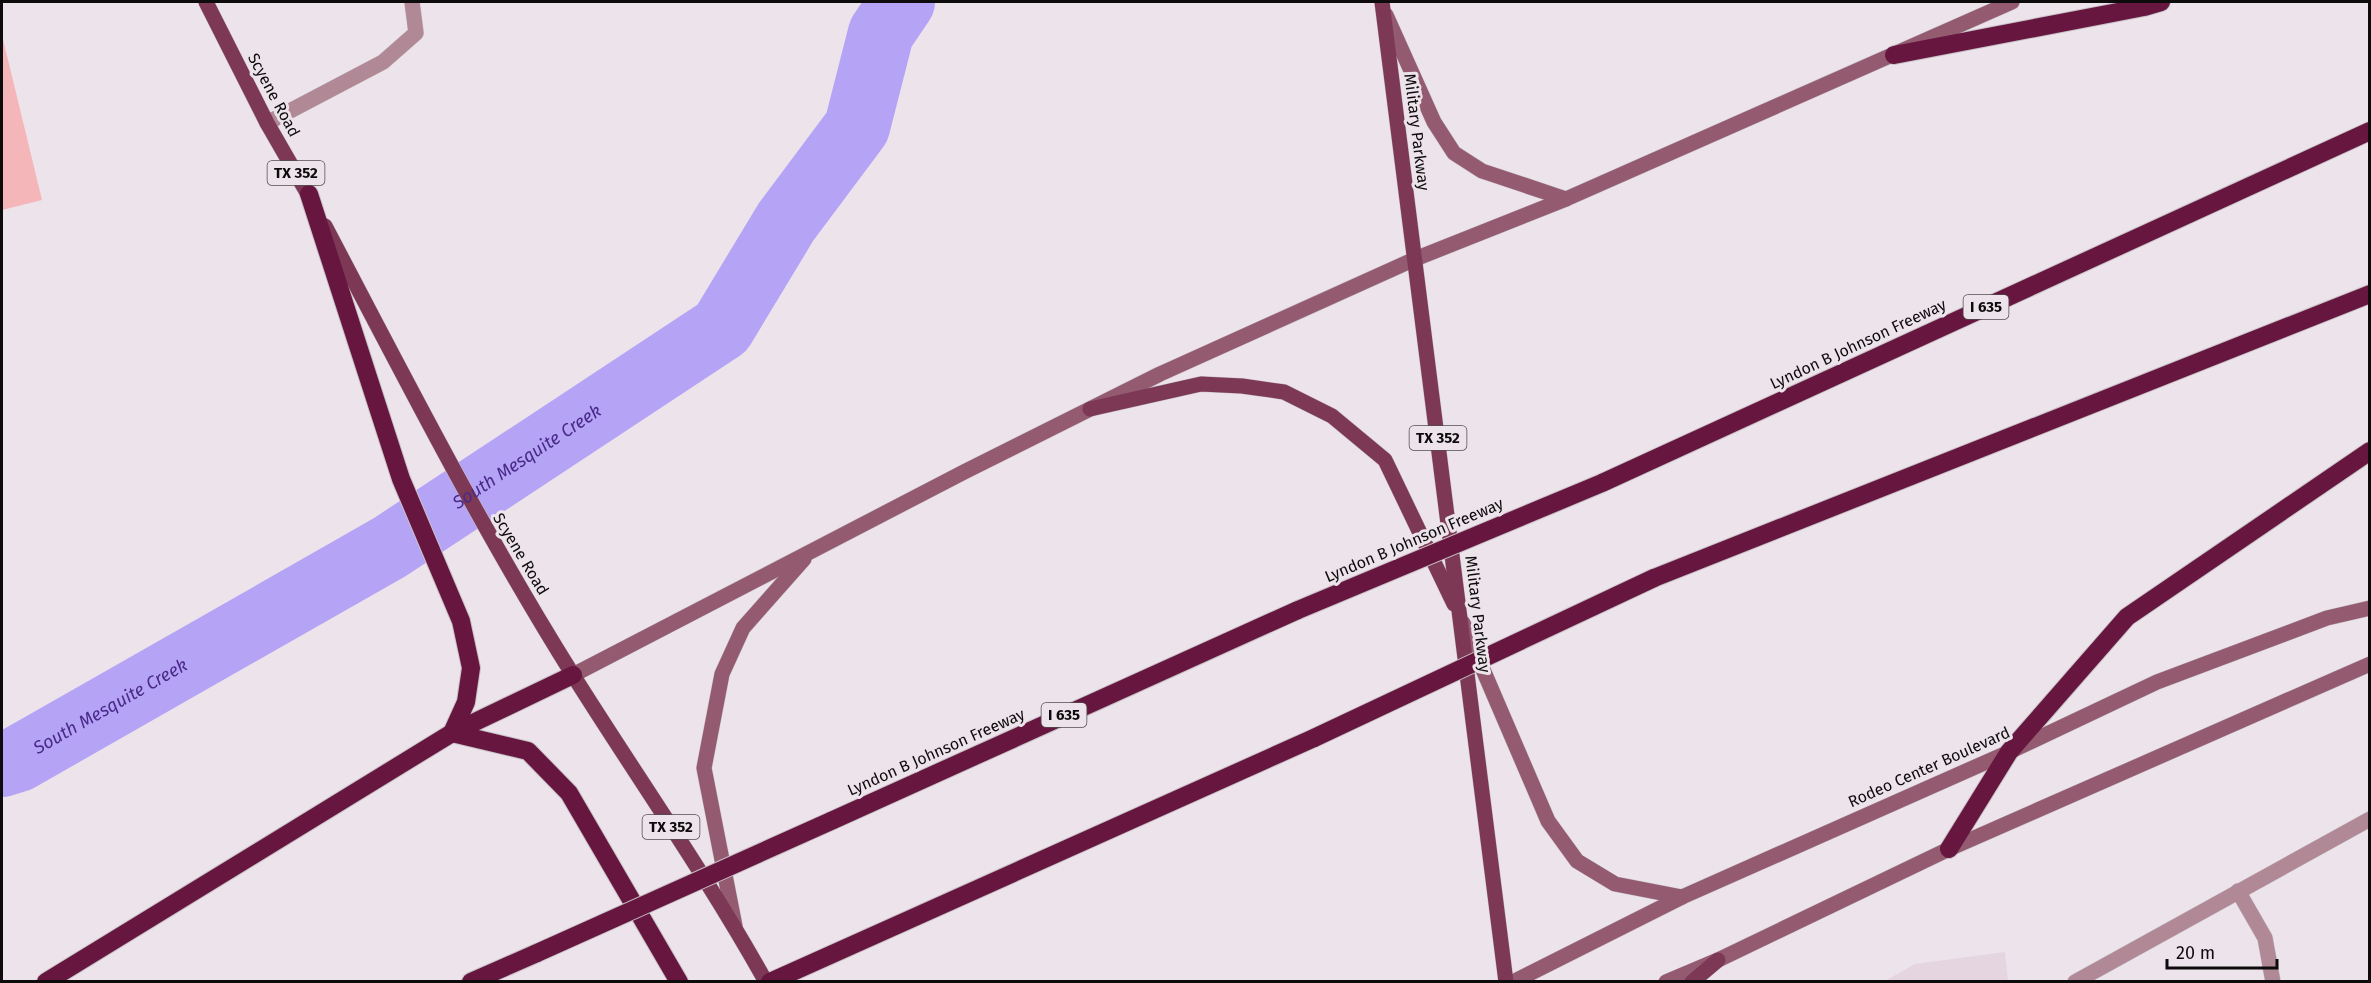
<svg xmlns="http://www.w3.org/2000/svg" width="2371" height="983" font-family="'Fira Sans',sans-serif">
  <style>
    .built { fill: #e4d5e0 }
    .green { fill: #f5b6b9 }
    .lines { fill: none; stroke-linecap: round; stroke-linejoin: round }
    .river { stroke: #b5a3f6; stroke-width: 66 }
    .lane-casing { stroke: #c8c1c7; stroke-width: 16 }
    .secondary-casing { stroke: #c8c1c7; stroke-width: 16 }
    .primary-casing { stroke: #c8c1c7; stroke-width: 16 }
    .highway-casing { stroke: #c8c1c7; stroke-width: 20 }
    .lane { stroke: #b08896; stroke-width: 15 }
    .secondary { stroke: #935a70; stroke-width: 15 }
    .primary { stroke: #7c3855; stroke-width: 15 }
    .highway { stroke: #67173f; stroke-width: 18 }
    .highway-bridge-casing { stroke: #c8c1c7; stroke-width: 20; stroke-linecap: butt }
    .highway-bridge { stroke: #67173f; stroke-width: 18 }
    .labels { text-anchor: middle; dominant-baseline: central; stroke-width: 6; stroke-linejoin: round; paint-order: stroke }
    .shield { fill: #ece4ea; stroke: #514c4f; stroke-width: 1.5 }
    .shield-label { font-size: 15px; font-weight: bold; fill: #0e0b0d }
    .street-label { font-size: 16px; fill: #0e0b0d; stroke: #ece4ea }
    .water-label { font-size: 18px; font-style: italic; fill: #492a89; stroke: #ece4ea }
  </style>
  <rect width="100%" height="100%" fill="#ece4ea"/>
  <path class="built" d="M 2005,952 L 2008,981 L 1885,981 L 1915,964 Z"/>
  <path class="green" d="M 2,35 L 42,200 L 2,210 Z"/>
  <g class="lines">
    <path class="river" id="s1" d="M 2,764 L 18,759 L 390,547 L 722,328 L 786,222 L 857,127 L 881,33 L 902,2"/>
    <g class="lane-casing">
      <g id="lane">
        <path d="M 267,123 L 383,62 L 416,33 L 412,2"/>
        <path d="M 2238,891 L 2265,938 L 2273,982"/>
        <path d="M 2075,982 L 2370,819"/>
      </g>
    </g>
    <g class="secondary-casing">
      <g id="secondary">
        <path d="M 1386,15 L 1434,122 L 1454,153 L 1482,171 L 1566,199"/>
        <path d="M 1463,623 L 1548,821 L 1577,861 L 1615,884 L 1682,897"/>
        <path d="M 573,675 L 964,472 L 1160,374 L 1415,259 L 1566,199 L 2012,2"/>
        <path d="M 735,926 L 704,768 L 722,674 L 743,628 L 804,559"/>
        <path d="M 1513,982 L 1682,897 L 2009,752 L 2157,682 L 2327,618 L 2370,608"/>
        <path d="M 1666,982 L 1718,960 L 1949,849 L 2370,664"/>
      </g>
    </g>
    <g class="primary-casing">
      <g id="primary">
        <path d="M 206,2 L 267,123 L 313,203"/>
        <path d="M 1382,2 L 1506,982"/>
        <path d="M 325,226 C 405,378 482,530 573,675 C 637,777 707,876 766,982"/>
        <path d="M 1090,409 L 1201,384 L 1242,386 L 1284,392 L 1332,416 L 1385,460 L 1454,604"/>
        <path d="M 1692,982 L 1718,960"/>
      </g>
    </g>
    <g class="highway-casing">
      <g id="highway">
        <path d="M 1894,55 L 2144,7 L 2161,2"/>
        <path d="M 309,194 L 401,479 L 461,621 L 471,668 L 466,702 L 452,733 L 528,751 L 569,793 L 679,982"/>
        <path d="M 1602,483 L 2370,131"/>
        <path d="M 1654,578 L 2370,294"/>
        <path d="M 831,821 L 1298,610"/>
        <path d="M 1949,849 L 2009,752 L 2127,617 L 2370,451"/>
        <path d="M 46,982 L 452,733 L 573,675"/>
        <path d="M 471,982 L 537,953"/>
        <path d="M 770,982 L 1314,738"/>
      </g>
    </g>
    <use href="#lane" class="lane"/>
    <use href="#secondary" class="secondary"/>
    <use href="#primary" class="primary"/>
    <use href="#highway" class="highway"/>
    <g class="highway-bridge-casing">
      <g id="highway-bridge">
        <path d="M 1298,610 L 1602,483"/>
        <path d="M 1314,738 L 1654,578"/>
        <path d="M 537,953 L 831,821"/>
      </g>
    </g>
    <use href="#highway-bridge" class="highway-bridge"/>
  </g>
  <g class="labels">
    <g class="shield">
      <rect x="267.5" y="161" width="57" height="24" rx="4.5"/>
      <rect x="1963.5" y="295" width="45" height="24" rx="4.5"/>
      <rect x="1409.5" y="426" width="57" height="24" rx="4.5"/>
      <rect x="1041.5" y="703" width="45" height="24" rx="4.5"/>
      <rect x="642.5" y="815" width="57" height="24" rx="4.5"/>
    </g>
    <g class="shield-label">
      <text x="296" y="173">TX 352</text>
      <text x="1986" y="307">I 635</text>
      <text x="1438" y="438">TX 352</text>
      <text x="1064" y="715">I 635</text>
      <text x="671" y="827">TX 352</text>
    </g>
    <g class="street-label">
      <text transform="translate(274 95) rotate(62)">Scyene Road</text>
      <text transform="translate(1417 132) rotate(83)">Military Parkway</text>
      <text transform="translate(1858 344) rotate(-25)">Lyndon B Johnson Freeway</text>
      <text transform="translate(1414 540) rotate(-23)">Lyndon B Johnson Freeway</text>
      <text transform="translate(521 554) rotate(59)">Scyene Road</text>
      <text transform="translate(1478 614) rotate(83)">Military Parkway</text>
      <text transform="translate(936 752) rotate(-24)">Lyndon B Johnson Freeway</text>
      <text transform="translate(1929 767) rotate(-24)">Rodeo Center Boulevard</text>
    </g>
    <g class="water-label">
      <text stroke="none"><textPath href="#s1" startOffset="609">South Mesquite Creek</textPath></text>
      <text stroke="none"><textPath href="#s1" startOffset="123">South Mesquite Creek</textPath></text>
    </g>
  </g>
  <rect width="2371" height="983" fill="none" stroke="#0e0b0d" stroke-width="6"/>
  <path d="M2167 959v9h110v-9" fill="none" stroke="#0e0b0d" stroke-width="3"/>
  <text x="2176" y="959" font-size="18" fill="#0e0b0d" stroke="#ece4ea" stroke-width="4.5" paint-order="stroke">20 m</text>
</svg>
